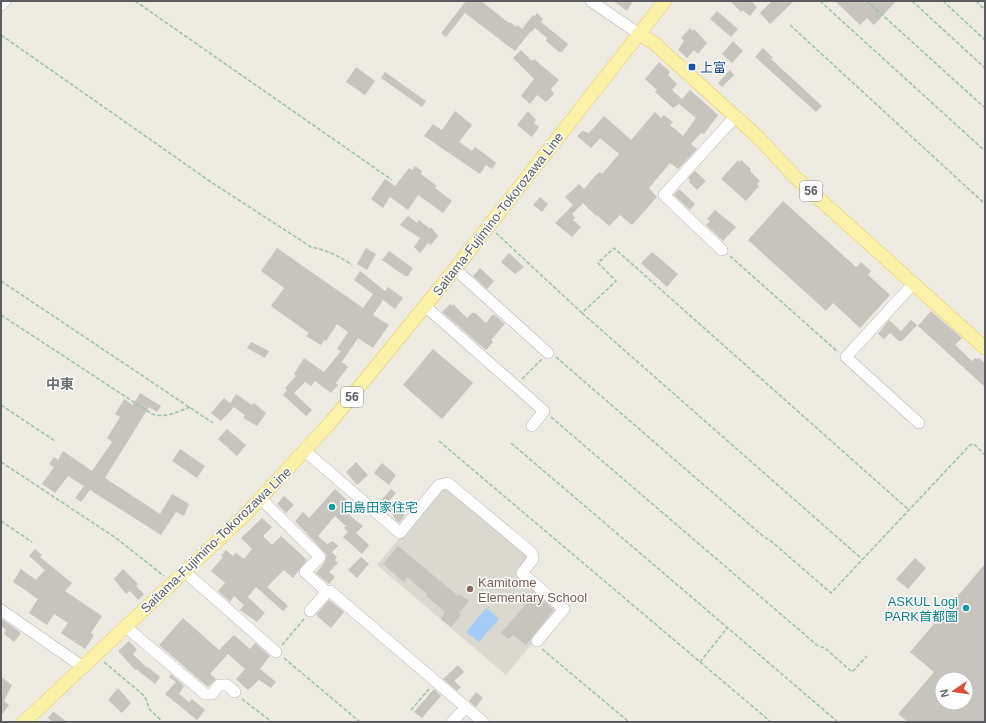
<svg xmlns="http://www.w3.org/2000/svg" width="986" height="723" font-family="Helvetica,'Noto Sans JP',sans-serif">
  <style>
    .education { fill: #dbd9cf }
    .water { fill: #a4cdf9 }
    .building { fill: #c7c4be; fill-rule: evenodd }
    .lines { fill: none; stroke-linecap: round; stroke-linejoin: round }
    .minor-casing { stroke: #b4b6bb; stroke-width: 12 }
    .major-casing { stroke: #e8cb5e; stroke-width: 14 }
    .path { stroke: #99c2a8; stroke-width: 1.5; stroke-dasharray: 4 2; stroke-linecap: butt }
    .minor { stroke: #fff; stroke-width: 11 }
    .major { stroke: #f9f2a8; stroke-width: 13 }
    .transit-dot { fill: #1a4fb4; stroke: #fff; stroke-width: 1.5 }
    .culture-dot { fill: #0f9aa8; stroke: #fff; stroke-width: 1.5 }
    .education-dot { fill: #8d6e63; stroke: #fff; stroke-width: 1.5 }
    .labels { text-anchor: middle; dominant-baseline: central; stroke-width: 3; stroke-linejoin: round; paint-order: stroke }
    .shield { fill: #fff; stroke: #8c8d90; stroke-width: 1 }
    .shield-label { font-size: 12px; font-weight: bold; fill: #5a5c61 }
    .transit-label { font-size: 13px; fill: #164399; stroke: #fff; text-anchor: start }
    .street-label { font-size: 13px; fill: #5a5c61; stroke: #fff }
    .culture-label { font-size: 13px; fill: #0d838f; stroke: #fff; text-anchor: start }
    .education-label { font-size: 13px; fill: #785e54; stroke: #fff; text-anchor: start }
    .neighbourhood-label { font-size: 14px; font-weight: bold; fill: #6b6e73; stroke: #fff }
  </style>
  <rect width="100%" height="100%" fill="#eceae1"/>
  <path class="education" d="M 449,486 L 530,555 L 519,574 L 558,608 L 558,612 L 506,675 L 377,565 L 441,488 Z"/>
  <path class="water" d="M 486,608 L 499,619 L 479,642 L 466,632 Z"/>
  <g class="building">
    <path d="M 466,1 L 481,1 L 509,23 L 510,22 L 516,27 L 517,25 L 522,29 L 533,15 L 535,16 L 537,13 L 543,19 L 541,22 L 568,44 L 562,52 L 559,52 L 546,41 L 547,38 L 535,28 L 532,32 L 531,31 L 515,51 L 465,13 L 446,37 L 441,33 Z"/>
    <path d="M 614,1 L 633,1 L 627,11 Z"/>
    <path d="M 730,1 L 751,1 L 757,7 L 750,16 L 742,10 L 741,12 Z"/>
    <path d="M 772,1 L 794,1 L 770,24 L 760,13 Z"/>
    <path d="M 835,1 L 896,1 L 874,25 L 867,18 L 860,25 Z"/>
    <path d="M 717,11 L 738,29 L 731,37 L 710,19 Z"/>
    <path d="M 690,28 L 693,31 L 694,29 L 707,43 L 698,54 L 694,50 L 687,58 L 678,50 L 684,41 L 681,38 Z"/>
    <path d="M 733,41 L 743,51 L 732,63 L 722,54 Z"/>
    <path d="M 763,48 L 773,58 L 771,59 L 822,106 L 816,112 L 755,57 Z"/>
    <path d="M 521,50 L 532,61 L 534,59 L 559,80 L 551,89 L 554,94 L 546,102 L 537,95 L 530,104 L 521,96 L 534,79 L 513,58 Z"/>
    <path d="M 659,62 L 670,72 L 668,75 L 677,84 L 672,90 L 682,99 L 690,90 L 718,115 L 704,134 L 701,133 L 691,144 L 697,149 L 678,169 L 670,163 L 649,188 L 657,197 L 632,225 L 620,215 L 609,226 L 597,215 L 596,216 L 583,203 L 572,214 L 575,218 L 573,220 L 581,227 L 572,237 L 555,223 L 573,205 L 565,197 L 579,184 L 584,189 L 595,176 L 600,172 L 602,174 L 619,154 L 600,138 L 591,148 L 577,136 L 582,131 L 589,133 L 604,116 L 631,140 L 655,112 L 661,118 L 664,115 L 673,122 L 670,125 L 683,136 L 696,118 L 679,104 L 673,108 L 655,92 L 657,90 L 645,79 Z"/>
    <path d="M 356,67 L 375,81 L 365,95 L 346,82 Z"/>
    <path d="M 730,70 L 734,75 L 722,87 L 718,83 Z"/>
    <path d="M 385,72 L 426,101 L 422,107 L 381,78 Z"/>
    <path d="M 455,111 L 472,125 L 459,142 L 472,151 L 475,147 L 490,158 L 496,163 L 492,169 L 486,165 L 480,174 L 424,136 L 433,124 L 442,130 Z"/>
    <path d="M 528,111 L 536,120 L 534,123 L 539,127 L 532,137 L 517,125 Z"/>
    <path d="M 738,160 L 739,162 L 741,160 L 751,169 L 750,171 L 760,181 L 757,184 L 759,186 L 746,201 L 721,179 Z"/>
    <path d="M 415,166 L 422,171 L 421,174 L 437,186 L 435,188 L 452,201 L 443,213 L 418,195 L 408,210 L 390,197 L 383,208 L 371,199 L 385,179 L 395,186 L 409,168 L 412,170 Z"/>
    <path d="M 695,171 L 706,181 L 697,190 L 689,182 L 690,180 L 688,178 Z"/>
    <path d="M 679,189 L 695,204 L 690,210 L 674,195 Z"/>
    <path d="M 540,197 L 548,204 L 542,212 L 533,205 Z"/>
    <path d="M 783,201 L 856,267 L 861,262 L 871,271 L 868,275 L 890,295 L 860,328 L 833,303 L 826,311 L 748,240 Z"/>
    <path d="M 715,210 L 736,227 L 723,241 L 706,225 L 710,221 L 707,219 Z"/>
    <path d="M 408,216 L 417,223 L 419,220 L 430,229 L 431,227 L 438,236 L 431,245 L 428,243 L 420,253 L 414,247 L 420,238 L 400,225 Z"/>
    <path d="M 277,248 L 363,308 L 373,294 L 354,280 L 360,271 L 385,291 L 388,287 L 403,298 L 395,309 L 383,300 L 373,315 L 389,325 L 373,348 L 358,338 L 342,362 L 348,367 L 336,383 L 338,385 L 331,393 L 315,381 L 311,386 L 305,382 L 294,393 L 312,410 L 306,416 L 283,395 L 287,390 L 285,388 L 296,376 L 294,374 L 304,358 L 324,372 L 341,351 L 337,349 L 348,332 L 337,324 L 326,341 L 324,340 L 321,345 L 306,336 L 309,333 L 271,306 L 284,288 L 261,271 Z"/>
    <path d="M 366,248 L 376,254 L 367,270 L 357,264 Z"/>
    <path d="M 389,251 L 413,268 L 408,276 L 405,276 L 382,260 Z"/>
    <path d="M 652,252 L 678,274 L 667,287 L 641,263 Z"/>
    <path d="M 509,253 L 524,267 L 515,274 L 501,262 Z"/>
    <path d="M 480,268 L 494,281 L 487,289 L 473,276 Z"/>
    <path d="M 450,304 L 452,306 L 453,304 L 467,318 L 472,313 L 475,313 L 486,323 L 492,315 L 495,315 L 505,324 L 491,340 L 493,342 L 486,350 L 442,312 Z"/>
    <path d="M 931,311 L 962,338 L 955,345 L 972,361 L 975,358 L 977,359 L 979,358 L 985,363 L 985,387 L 918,326 Z"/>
    <path d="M 889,320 L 901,331 L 911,320 L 917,325 L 902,341 L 899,341 L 890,333 L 884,339 L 878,334 Z"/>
    <path d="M 251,342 L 269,351 L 265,358 L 247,348 Z"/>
    <path d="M 433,349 L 473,383 L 442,419 L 403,385 Z"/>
    <path d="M 140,393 L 161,406 L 157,412 L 149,407 L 105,478 L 160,514 L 172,494 L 189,504 L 184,516 L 176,512 L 161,535 L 90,490 L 81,502 L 75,498 L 84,486 L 68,476 L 55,493 L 42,484 L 54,467 L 49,464 L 54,457 L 58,460 L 63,451 L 92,471 L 112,442 L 107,438 L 120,417 L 115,414 L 120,406 L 124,399 L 133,405 Z"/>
    <path d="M 236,394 L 252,405 L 254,403 L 266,413 L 257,426 L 243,418 L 245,415 L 234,407 L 221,421 L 211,413 L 224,398 L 230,403 Z"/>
    <path d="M 227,429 L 246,445 L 237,456 L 218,439 Z"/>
    <path d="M 180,449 L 205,466 L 197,478 L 172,461 Z"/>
    <path d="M 356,462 L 368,475 L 357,485 L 346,472 Z"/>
    <path d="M 382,463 L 396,475 L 389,485 L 374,473 Z"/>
    <path d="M 335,489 L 348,501 L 342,509 L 363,526 L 356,533 L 369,545 L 362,554 L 343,537 L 348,532 L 344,528 L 346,526 L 335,516 L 318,536 L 327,544 L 333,541 L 338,546 L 332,552 L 337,557 L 335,560 L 338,563 L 329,572 L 335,577 L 329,584 L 316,573 L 325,562 L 327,555 L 295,521 L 303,512 L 309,518 Z"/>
    <path d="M 391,489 L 396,493 L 389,501 L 405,515 L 399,523 L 394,518 L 393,515 L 379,503 Z"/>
    <path d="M 284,496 L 294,505 L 286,513 L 277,504 Z"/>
    <path d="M 262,518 L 272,527 L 263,536 L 272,545 L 281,536 L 307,560 L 293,578 L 284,570 L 267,587 L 288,606 L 283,611 L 256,587 L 248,597 L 265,613 L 257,622 L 240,610 L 244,605 L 234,596 L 230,602 L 218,591 L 225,583 L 211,571 L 223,557 L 221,556 L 226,550 L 233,556 L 236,553 L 244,559 L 252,549 L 241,538 Z"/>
    <path d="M 398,546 L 458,596 L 459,594 L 469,601 L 459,613 L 461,615 L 451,627 L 441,619 L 445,612 L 426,596 L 427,594 L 407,577 L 404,582 L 383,564 Z"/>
    <path d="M 35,549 L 42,555 L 40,557 L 72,583 L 65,591 L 102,616 L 91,633 L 94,635 L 85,649 L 61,633 L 68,623 L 54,614 L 47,625 L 29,613 L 38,599 L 13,582 L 21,569 L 36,580 L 45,570 L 29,556 Z"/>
    <path d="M 361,557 L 369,564 L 357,578 L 348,570 Z"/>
    <path d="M 915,558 L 926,568 L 908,589 L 896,579 Z"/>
    <path d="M 985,564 L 985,722 L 908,722 L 898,714 L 934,672 L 910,652 ZM 942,679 L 966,679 L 966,703 L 942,703 Z"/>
    <path d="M 123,569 L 138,584 L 136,586 L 144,594 L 138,600 L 130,591 L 126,594 L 114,579 Z"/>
    <path d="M 537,595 L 553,609 L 552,612 L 526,645 L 513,635 L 509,639 L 501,633 L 533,596 L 535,598 Z"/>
    <path d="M 329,600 L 344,612 L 331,628 L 316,615 Z"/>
    <path d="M 183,618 L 219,650 L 234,635 L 250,649 L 255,643 L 270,656 L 260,669 L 276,682 L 271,688 L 259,680 L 248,690 L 236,679 L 245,669 L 228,654 L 210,674 L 216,679 L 208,687 L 159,645 Z"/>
    <path d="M 2,619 L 21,633 L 14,642 L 4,634 L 6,630 L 1,626 Z"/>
    <path d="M 129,641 L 137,650 L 133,654 L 147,668 L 148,667 L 160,677 L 155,684 L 136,669 L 135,670 L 118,651 Z"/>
    <path d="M 458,665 L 464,672 L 454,681 L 461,687 L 457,691 L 443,679 Z"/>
    <path d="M 171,674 L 184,686 L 179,694 L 189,702 L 192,699 L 205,710 L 197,720 L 165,694 L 176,682 L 169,677 Z"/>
    <path d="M 1,677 L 12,685 L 4,701 L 9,705 L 1,716 Z"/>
    <path d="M 118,688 L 131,703 L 122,713 L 108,700 Z"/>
    <path d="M 434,689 L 441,696 L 422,718 L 414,712 Z"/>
    <path d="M 476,692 L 483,698 L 476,707 L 469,701 Z"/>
    <path d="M 53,712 L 54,712 L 67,722 L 53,722 L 48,718 Z"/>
  </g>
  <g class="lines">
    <g class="minor-casing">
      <g id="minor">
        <path d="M 591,1 L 639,34"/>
        <path d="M 1,5 L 5,1"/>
        <path d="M 722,250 L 664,195 L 735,117"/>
        <path d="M 455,269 L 548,353"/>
        <path d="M 914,283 L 846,357 L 919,423"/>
        <path d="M 425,306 L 544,411 L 532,426"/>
        <path d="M 305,451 L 400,533 L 439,485 L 448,483 L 532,553 L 533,559 L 522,573 L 564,609 L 537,641"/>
        <path d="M 261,499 L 320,557 L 305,572 L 327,592 L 330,591 L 483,722"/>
        <path d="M 185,572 L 276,652"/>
        <path d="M 1,610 L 83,667"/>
        <path d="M 310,611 L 327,592"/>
        <path d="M 126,627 L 205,694 L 212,694 L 219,685 L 227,685 L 235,692"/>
        <path d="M 452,722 L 466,707"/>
      </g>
    </g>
    <g class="major-casing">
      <g id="major">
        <path d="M 639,34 L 654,43 L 759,138 L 795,177 L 985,348"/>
        <path d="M 24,722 L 244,516 L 330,423 L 455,269 L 665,1"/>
      </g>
    </g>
    <g class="path">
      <path d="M 135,1 L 392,180"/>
      <path d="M 820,1 L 985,151"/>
      <path d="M 867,1 L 985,108"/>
      <path d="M 912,1 L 985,68"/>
      <path d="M 943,1 L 985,40"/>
      <path d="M 976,1 L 985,10"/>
      <path d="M 790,25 L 985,204"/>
      <path d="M 1,35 L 211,182 L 311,247 C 327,250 339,256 352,265"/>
      <path d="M 496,233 L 582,313 L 616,281 L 598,263 L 614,248 L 909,510"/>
      <path d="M 730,256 L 838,352"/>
      <path d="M 1,281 L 213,423"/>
      <path d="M 582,313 L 862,559"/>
      <path d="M 1,315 L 152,414 C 165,419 178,411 191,407"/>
      <path d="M 556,357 L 764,537 L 771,541 L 831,593 L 970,445 L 974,444 L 985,455"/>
      <path d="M 522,379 L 542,359"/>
      <path d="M 1,405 L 55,441"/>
      <path d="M 551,417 L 818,646 L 825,648 L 852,672 L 867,656"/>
      <path d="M 439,441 L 771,722"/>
      <path d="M 511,443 L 838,722"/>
      <path d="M 1,462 L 116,538 L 164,576"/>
      <path d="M 1,521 L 32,542"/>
      <path d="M 282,645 L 304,619"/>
      <path d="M 542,649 L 629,722"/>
      <path d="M 284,658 L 360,722"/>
      <path d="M 104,662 L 141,693 L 145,697 L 150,710 L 163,722"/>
      <path d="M 700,662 L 728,627"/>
      <path d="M 242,699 L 272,722"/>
      <path d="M 411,710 L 429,689"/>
    </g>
    <use href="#minor" class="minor"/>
    <use href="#major" class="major"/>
  </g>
  <rect class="transit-dot" x="688" y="63" width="8" height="8" rx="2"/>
  <g class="culture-dot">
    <circle cx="332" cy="507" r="4"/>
    <circle cx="966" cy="608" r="4"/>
  </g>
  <circle class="education-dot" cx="470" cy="589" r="4"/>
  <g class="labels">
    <g class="shield">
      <rect x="800" y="181" width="22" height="20" rx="3"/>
      <rect x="341" y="387" width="22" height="20" rx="3"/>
    </g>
    <g class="shield-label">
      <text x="811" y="191">56</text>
      <text x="352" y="397">56</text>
    </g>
    <g class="transit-label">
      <text x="700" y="67">上富</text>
    </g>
    <g class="street-label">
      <text transform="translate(498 214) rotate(-52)">Saitama-Fujimino-Tokorozawa Line</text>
      <text transform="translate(216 540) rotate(-44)">Saitama-Fujimino-Tokorozawa Line</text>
    </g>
    <g class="culture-label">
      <text x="340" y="507">旧島田家住宅</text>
      <text x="958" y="601" text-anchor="end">ASKUL Logi<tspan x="958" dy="15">PARK首都圏</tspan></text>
    </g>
    <g class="education-label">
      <text x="478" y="582">Kamitome<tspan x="478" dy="15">Elementary School</tspan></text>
    </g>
    <g class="neighbourhood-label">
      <text x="60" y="384">中東</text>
    </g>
  </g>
  <rect width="986" height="723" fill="none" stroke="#5a5c61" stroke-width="4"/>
  <g transform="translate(954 691) rotate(257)"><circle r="19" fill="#ffffff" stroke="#bdbec0"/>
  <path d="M0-3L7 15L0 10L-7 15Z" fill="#dd4f35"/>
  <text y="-6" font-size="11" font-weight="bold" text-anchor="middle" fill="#5a5c61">N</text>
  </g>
</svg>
